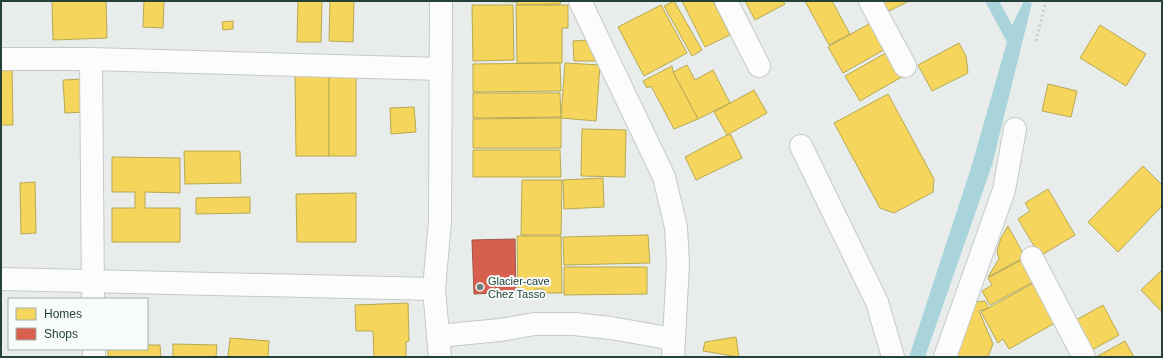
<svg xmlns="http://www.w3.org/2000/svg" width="1163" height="358" font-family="Helvetica,sans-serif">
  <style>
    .water { fill: #a9d4db }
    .homes { fill: #f6d55c; stroke: #b7a952 }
    .shops { fill: #d6604d; stroke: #a15747 }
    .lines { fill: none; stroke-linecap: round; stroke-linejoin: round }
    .street-casing { stroke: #c5cac8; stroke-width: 24 }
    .path { stroke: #c3ccca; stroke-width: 2.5; stroke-dasharray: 2 3; stroke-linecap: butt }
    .street { stroke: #fcfcfc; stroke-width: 22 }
    .poi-dot { fill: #697e78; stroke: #f7fbf9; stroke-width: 1.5 }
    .labels { text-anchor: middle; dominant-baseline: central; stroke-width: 4; stroke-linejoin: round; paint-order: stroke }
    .poi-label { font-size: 11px; fill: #24423a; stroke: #f7fbf9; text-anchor: start }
  </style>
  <rect width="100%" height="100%" fill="#e8edeb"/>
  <path class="water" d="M 985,1 L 999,1 L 1012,25 L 1024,1 L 1032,3 L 992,165 L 925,357 L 909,357 L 971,168 L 1007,42 Z"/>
  <g class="homes">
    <path d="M 52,1 L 106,1 L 107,38 L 53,40 Z"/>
    <path d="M 144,1 L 164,1 L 163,28 L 143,27 Z"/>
    <path d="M 298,1 L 322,1 L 321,42 L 297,42 Z"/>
    <path d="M 330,1 L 354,1 L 353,42 L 329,41 Z"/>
    <path d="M 472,1 L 561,1 L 560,4 L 517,5 L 517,2 Z"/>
    <path d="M 674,1 L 702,50 L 692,56 L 664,6 Z"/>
    <path d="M 682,1 L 713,1 L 730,35 L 705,47 Z"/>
    <path d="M 745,1 L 783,1 L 785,4 L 755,20 Z"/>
    <path d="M 805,1 L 832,1 L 850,34 L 829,45 Z"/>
    <path d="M 883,1 L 909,1 L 889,11 Z"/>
    <path d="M 472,5 L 513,5 L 514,60 L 473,61 Z"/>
    <path d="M 516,5 L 568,5 L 568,28 L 562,28 L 562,63 L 517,63 Z"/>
    <path d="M 661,5 L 687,53 L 644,76 L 618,27 Z"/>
    <path d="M 233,21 L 233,29 L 223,30 L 222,22 Z"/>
    <path d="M 874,21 L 889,47 L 843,73 L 828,47 Z"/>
    <path d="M 1100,25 L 1146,54 L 1126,86 L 1080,58 Z"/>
    <path d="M 590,40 L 590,48 L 597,48 L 598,61 L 574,61 L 573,41 Z"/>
    <path d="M 959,43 L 966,56 L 968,73 L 932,91 L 918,65 Z"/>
    <path d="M 891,50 L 905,75 L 860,101 L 845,76 Z"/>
    <path d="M 560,63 L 561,91 L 473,92 L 473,64 Z"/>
    <path d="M 565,63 L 600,65 L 596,121 L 561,118 Z"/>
    <path d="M 687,65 L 695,80 L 713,70 L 730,103 L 698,119 L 673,72 Z"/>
    <path d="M 672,66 L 673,72 L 698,119 L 674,129 L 651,86 L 647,88 L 643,81 Z"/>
    <path d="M 1,68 L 12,68 L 13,125 L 1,125 Z"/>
    <path d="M 329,69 L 329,156 L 296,156 L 295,70 Z"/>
    <rect x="329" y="69" width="27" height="87"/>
    <path d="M 84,79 L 85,112 L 65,113 L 63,80 Z"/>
    <path d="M 1048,84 L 1077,91 L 1071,117 L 1042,111 Z"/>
    <path d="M 754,90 L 767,113 L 727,135 L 714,112 Z"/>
    <path d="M 473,93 L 560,93 L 561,117 L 473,118 Z"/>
    <path d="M 888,94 L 934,179 L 933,192 L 894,213 L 880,208 L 834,123 Z"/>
    <path d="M 414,107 L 416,132 L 391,134 L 390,108 Z"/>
    <path d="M 561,118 L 561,148 L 473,148 L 473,119 Z"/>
    <path d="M 582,129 L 626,130 L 625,177 L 581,176 Z"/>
    <path d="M 727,135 L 731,135 L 742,158 L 696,180 L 685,157 Z"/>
    <path d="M 473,150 L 560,150 L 561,177 L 473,177 Z"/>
    <path d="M 184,151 L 240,151 L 241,183 L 185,184 Z"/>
    <path d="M 112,157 L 180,158 L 180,193 L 145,192 L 145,208 L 180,208 L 180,242 L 112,242 L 112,208 L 135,208 L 135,192 L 112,192 Z"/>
    <path d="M 1143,166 L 1162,185 L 1162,206 L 1118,252 L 1088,222 Z"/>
    <path d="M 603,178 L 604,207 L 564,209 L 563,180 Z"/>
    <path d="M 522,180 L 562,180 L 561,235 L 521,235 Z"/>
    <path d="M 35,182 L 36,233 L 21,234 L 20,183 Z"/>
    <path d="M 1048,189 L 1075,235 L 1040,256 L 1018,219 L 1030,211 L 1025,203 Z"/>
    <path d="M 356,193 L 356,242 L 297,242 L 296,194 Z"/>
    <path d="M 250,197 L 250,213 L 196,214 L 196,198 Z"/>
    <path d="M 1008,226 L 1025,257 L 988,277 L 999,259 L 997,251 L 1001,238 Z"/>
    <path d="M 648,235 L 650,263 L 564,265 L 563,237 Z"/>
    <path d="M 517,236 L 561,236 L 562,293 L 543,293 L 543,289 L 535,289 L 535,292 L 518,293 Z"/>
    <path d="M 1025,258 L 1037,280 L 990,305 L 982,291 L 992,285 L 988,278 Z"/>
    <path d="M 564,267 L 647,267 L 647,294 L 564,295 Z"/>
    <path d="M 1162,270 L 1162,312 L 1141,290 Z"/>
    <path d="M 1039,280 L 1062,319 L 1009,349 L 1003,339 L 998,343 L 981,312 Z"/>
    <path d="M 985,301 L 989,308 L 979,311 L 993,344 L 988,357 L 952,357 L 976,302 Z"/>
    <path d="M 408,303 L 409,341 L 406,342 L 406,357 L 410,357 L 374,357 L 373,331 L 356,331 L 355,305 Z"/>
    <path d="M 1103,305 L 1119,335 L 1092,350 L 1076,320 Z"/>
    <path d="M 736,337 L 739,357 L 703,351 L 705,342 Z"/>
    <path d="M 230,338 L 269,341 L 268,357 L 228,357 Z"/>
    <path d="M 1125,341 L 1134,357 L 1096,357 Z"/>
    <path d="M 173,344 L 217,345 L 216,357 L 173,357 Z"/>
    <path d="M 147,345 L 160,345 L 161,357 L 108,357 L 108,349 L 147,349 Z"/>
  </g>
  <path class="shops" d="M 515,239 L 516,292 L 474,294 L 472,240 Z"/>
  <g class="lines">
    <g class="street-casing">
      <g id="street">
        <path d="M 580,1 L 664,177 L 676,227 L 678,264 L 673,357"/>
        <path d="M 726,1 L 759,66"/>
        <path d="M 870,1 L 905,66"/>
        <path d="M 1,59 L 91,59 L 441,69"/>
        <path d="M 91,59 L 93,299"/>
        <path d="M 801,146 L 877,302 L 893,357"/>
        <path d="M 1032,258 L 1084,357"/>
        <path d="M 1,279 L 434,289"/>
        <path d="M 438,336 L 500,330 L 535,324 L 574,324 L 611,328 L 673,339"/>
        <path d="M 94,349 L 94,357"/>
        <path d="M 440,357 L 434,289 L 440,221 L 441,1"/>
        <path d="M 945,357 L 1004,190 L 1015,129"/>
      </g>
    </g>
    <path class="path" d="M 1036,41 L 1046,1"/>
    <use href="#street" class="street"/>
  </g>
  <circle class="poi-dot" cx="480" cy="287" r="4"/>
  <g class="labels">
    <g class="poi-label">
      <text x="488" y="281">Glacier-cave<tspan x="488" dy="13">Chez Tasso</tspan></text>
    </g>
  </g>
  <rect width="1163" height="358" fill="none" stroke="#24423a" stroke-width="4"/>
  <rect x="8" y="298" width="140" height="52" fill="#f7fbf9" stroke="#a3b1ad"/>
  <rect x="16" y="308" width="20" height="12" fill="#f6d55c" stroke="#a3b1ad"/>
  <text x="44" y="318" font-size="12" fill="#24423a">Homes</text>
  <rect x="16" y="328" width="20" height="12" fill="#d6604d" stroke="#a3b1ad"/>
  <text x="44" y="338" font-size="12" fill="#24423a">Shops</text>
</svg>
